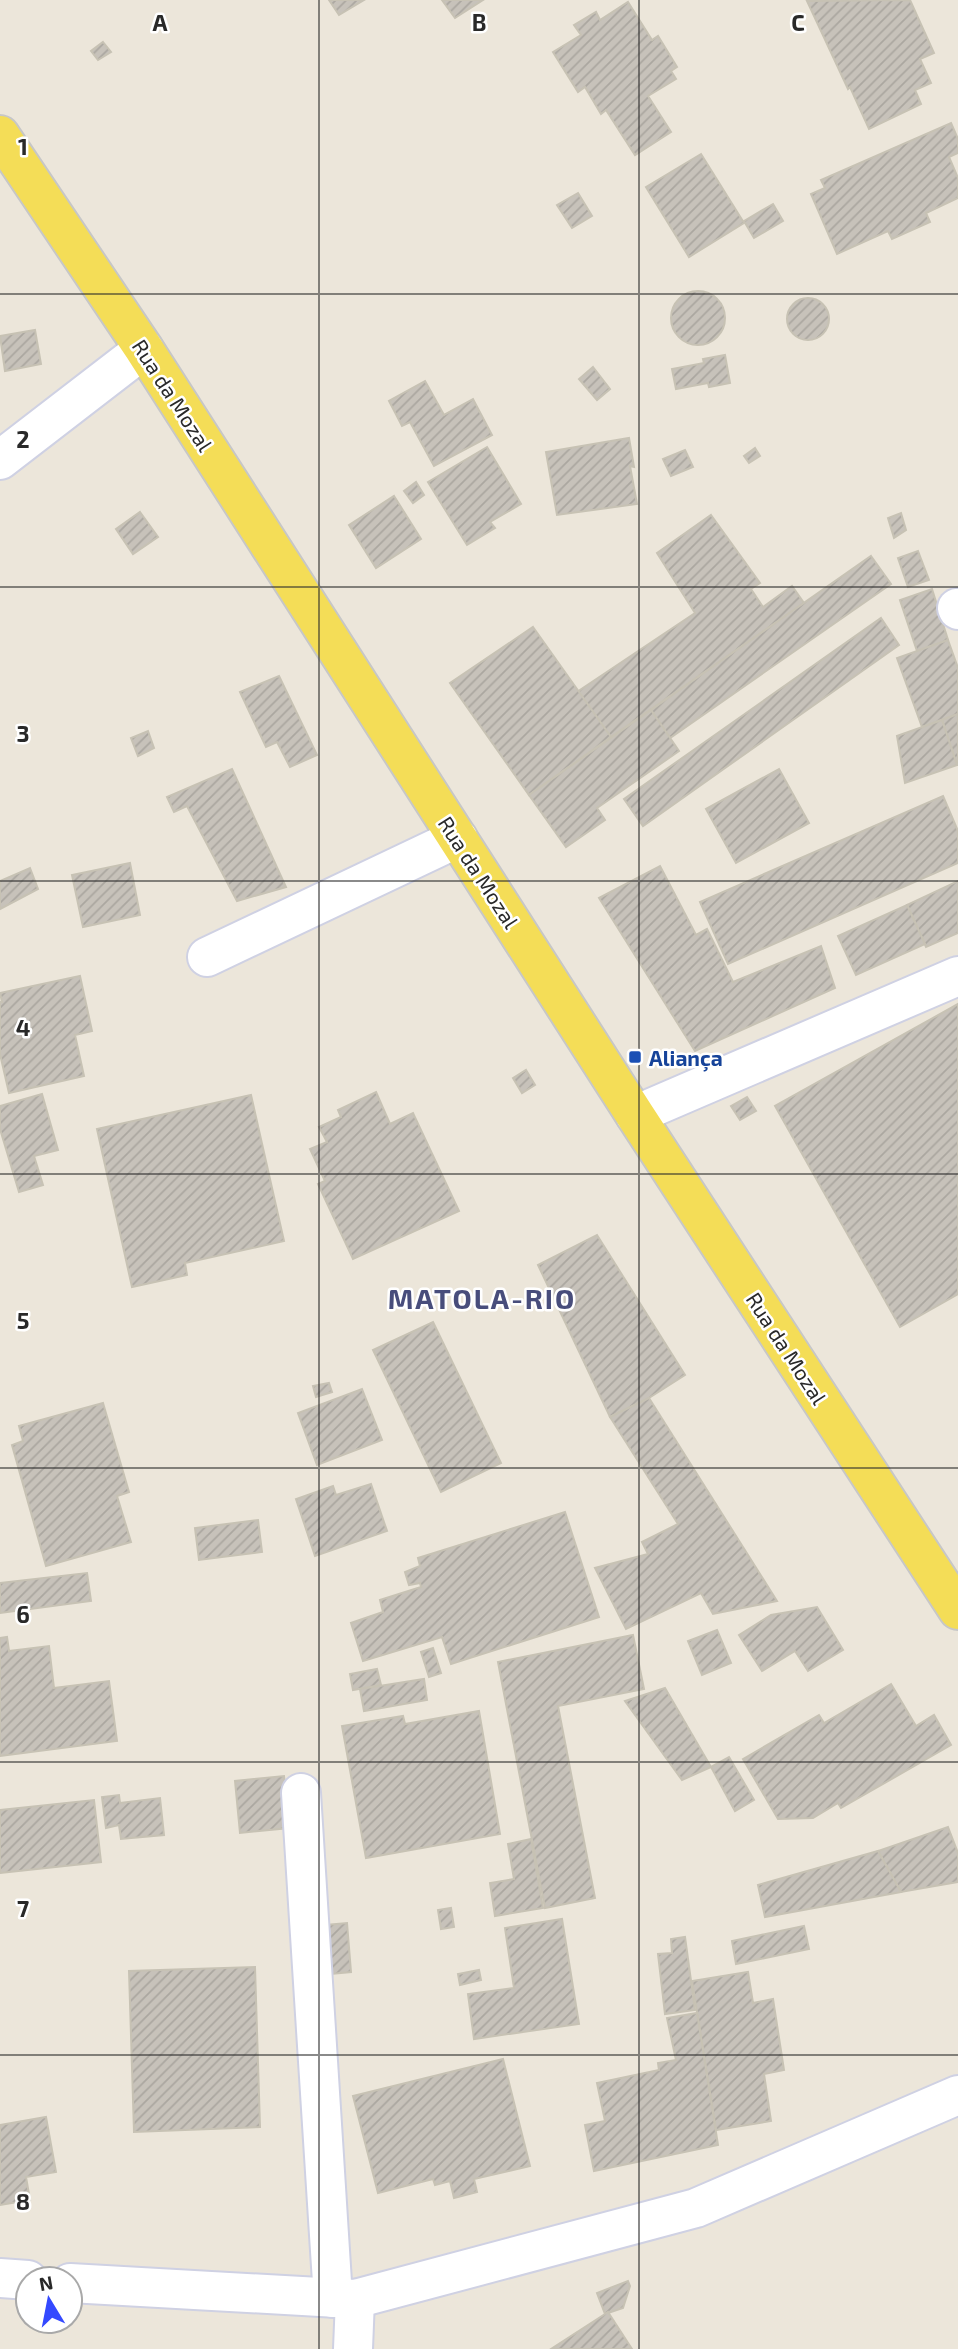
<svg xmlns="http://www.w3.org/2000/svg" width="958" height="2349" font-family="'Exo 2',sans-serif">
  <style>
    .building { fill: url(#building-hatch); stroke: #c7c2b4; stroke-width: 2 }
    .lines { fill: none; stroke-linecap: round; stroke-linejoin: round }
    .minor-casing { stroke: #cfd1e3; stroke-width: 42 }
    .major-casing { stroke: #c7c7c7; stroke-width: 42 }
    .minor { stroke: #fff; stroke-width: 38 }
    .major { stroke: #f4dd57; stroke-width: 38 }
    .grid { fill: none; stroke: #292929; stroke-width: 2; stroke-opacity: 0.55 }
    .transit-dot { fill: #1a4fb4; stroke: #fff; stroke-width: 2.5 }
    .labels { text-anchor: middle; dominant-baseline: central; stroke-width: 5; stroke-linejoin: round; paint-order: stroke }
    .street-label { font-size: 21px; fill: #292929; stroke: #fff }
    .transit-label { font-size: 21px; font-weight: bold; fill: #164399; stroke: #fff; text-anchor: start }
    .district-label { font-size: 28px; font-weight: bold; letter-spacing: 2px; fill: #484d7b; stroke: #fff }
    .grid-label { font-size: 23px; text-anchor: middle; font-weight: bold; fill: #292929; stroke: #fff; stroke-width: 5; stroke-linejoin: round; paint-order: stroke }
  </style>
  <defs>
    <pattern id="building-hatch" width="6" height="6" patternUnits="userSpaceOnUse" patternTransform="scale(1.75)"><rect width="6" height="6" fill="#c7c2ba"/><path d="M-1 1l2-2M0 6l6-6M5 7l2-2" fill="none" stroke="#aba7a0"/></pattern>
  </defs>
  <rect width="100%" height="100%" fill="#ece6da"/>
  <g class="building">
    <path d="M 329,0 L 364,0 L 339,15 Z"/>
    <path d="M 442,0 L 483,0 L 455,18 Z"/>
    <path d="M 910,0 L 934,53 L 920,59 L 931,83 L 915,90 L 921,104 L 869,129 L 850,87 L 848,89 L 807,1 Z"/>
    <path d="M 628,2 L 652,40 L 658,36 L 677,67 L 671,71 L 676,79 L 648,96 L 671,132 L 635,155 L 606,110 L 601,114 L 585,87 L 578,92 L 553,52 L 581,35 L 574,25 L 596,12 L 600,20 Z"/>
    <path d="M 103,42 L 111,52 L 98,60 L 91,51 Z"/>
    <path d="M 951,123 L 958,139 L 958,153 L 949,157 L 958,178 L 958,198 L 926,213 L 930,222 L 892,239 L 888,231 L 837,254 L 811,194 L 825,188 L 821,180 Z"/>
    <path d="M 701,154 L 744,223 L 689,257 L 646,187 Z"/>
    <path d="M 578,193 L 592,216 L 572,228 L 557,205 Z"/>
    <path d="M 773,204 L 783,221 L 754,238 L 744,221 Z"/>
    <circle cx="698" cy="318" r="27"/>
    <circle cx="808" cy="319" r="21"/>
    <path d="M 35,330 L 41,364 L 5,371 L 0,336 Z"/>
    <path d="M 725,355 L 730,383 L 709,387 L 708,383 L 676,389 L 672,369 L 704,363 L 703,359 Z"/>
    <path d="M 593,367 L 610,389 L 597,400 L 579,379 Z"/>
    <path d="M 425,381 L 444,415 L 473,399 L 492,435 L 434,466 L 410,422 L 402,426 L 389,401 Z"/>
    <path d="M 629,438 L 634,467 L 630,466 L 637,504 L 557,515 L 546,452 Z"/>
    <path d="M 487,447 L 521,504 L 490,522 L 495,528 L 467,545 L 428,482 Z"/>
    <path d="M 755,448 L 760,456 L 749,463 L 744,456 Z"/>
    <path d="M 685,450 L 693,467 L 671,476 L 663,459 Z"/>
    <path d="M 416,482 L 424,495 L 413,503 L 404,491 Z"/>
    <path d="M 394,496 L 421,539 L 376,568 L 349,525 Z"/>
    <path d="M 140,512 L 158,537 L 133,554 L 116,529 Z"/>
    <path d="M 901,513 L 906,530 L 894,538 L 888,518 Z"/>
    <path d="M 711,515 L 760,583 L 751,589 L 763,607 L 792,586 L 804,603 L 611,737 L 577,692 L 695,613 L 657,553 Z"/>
    <path d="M 918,551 L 929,580 L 908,587 L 898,558 Z"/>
    <path d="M 871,556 L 891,584 L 670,738 L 651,710 Z"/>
    <path d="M 932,589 L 948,640 L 917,651 L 900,600 Z"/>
    <path d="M 881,618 L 899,645 L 643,826 L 624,799 Z"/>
    <path d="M 533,627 L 611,737 L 529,795 L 450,683 Z"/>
    <path d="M 948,640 L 958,668 L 958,714 L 922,727 L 897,658 Z"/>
    <path d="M 279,676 L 317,755 L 290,767 L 277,742 L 266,747 L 240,692 Z"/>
    <path d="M 651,710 L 679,751 L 597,808 L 605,820 L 566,847 L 529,795 Z"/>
    <path d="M 958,714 L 958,765 L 957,765 L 942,720 Z"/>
    <path d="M 942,720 L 957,765 L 905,783 L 897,736 Z"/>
    <path d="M 148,731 L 154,748 L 138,756 L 131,738 Z"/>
    <path d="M 232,769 L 286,887 L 237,901 L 187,806 L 174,812 L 167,797 Z"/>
    <path d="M 779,769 L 809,823 L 736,863 L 706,809 Z"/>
    <path d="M 943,796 L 958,831 L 958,863 L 728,964 L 700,902 Z"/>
    <path d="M 130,863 L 140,915 L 83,927 L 72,875 Z"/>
    <path d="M 660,866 L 696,935 L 707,929 L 733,982 L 821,946 L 835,988 L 695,1051 L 599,898 Z"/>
    <path d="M 30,868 L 38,889 L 0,909 L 0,881 Z"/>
    <path d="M 958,881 L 958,933 L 926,947 L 907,905 Z"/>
    <path d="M 907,905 L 925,944 L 856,975 L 838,936 Z"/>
    <path d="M 80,976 L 92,1031 L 75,1035 L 84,1076 L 9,1093 L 0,1054 L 0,1002 L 2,1002 L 0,993 Z"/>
    <path d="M 958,1004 L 958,1294 L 900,1327 L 775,1106 Z"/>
    <path d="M 526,1070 L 535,1085 L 522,1093 L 513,1078 Z"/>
    <path d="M 376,1092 L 390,1124 L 413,1113 L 459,1211 L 353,1259 L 318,1184 L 325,1181 L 310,1149 L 327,1142 L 319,1127 L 341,1117 L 338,1110 Z"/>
    <path d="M 42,1094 L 58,1150 L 34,1156 L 43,1185 L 19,1192 L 0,1129 L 0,1106 Z"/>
    <path d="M 251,1095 L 284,1241 L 185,1263 L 187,1275 L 132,1287 L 97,1129 Z"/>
    <path d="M 747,1097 L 756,1111 L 740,1120 L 731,1106 Z"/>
    <path d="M 597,1235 L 685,1375 L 649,1398 L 610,1417 L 538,1265 Z"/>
    <path d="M 433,1322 L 501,1463 L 441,1492 L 373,1350 Z"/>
    <path d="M 329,1383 L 332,1392 L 316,1397 L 313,1386 Z"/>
    <path d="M 362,1389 L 382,1440 L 317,1465 L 298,1413 Z"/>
    <path d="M 649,1398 L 777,1601 L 713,1614 L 701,1593 L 626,1629 L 595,1568 L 648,1554 L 642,1542 L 678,1524 L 610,1417 Z"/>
    <path d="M 103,1403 L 129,1492 L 117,1496 L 131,1542 L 46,1566 L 12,1445 L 23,1441 L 19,1426 Z"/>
    <path d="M 371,1484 L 387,1531 L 315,1556 L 296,1499 L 333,1486 L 336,1495 Z"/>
    <path d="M 565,1512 L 599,1617 L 451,1664 L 442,1637 L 363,1661 L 351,1623 L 383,1612 L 380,1600 L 421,1587 L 420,1583 L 409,1585 L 405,1572 L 420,1566 L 418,1558 Z"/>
    <path d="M 258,1520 L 262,1552 L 199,1560 L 195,1528 Z"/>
    <path d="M 87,1573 L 91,1601 L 0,1613 L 0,1583 Z"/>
    <path d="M 817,1607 L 843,1650 L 808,1671 L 795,1651 L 762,1671 L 739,1635 L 771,1615 Z"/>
    <path d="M 717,1630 L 731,1663 L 702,1675 L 688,1641 Z"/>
    <path d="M 633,1635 L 644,1689 L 558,1706 L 595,1898 L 545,1908 L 498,1662 Z"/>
    <path d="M 7,1637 L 9,1651 L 49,1646 L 54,1688 L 109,1681 L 117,1741 L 0,1756 L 0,1638 Z"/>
    <path d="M 433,1648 L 441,1673 L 429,1677 L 421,1652 Z"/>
    <path d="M 377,1669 L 381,1685 L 353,1690 L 350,1674 Z"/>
    <path d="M 424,1679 L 427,1700 L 364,1711 L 360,1689 Z"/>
    <path d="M 891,1684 L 916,1726 L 934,1715 L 951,1745 L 841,1808 L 838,1803 L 813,1818 L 778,1819 L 743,1759 L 819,1715 L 824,1723 Z"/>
    <path d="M 665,1688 L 711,1767 L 682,1780 L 625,1701 Z"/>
    <path d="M 479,1711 L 500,1834 L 366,1858 L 342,1726 L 403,1716 L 405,1724 Z"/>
    <path d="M 729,1757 L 754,1800 L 735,1811 L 711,1767 Z"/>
    <path d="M 284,1776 L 289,1828 L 240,1833 L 235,1781 Z"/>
    <path d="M 119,1795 L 120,1803 L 160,1798 L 164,1835 L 121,1839 L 119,1825 L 106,1828 L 102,1797 Z"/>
    <path d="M 94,1800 L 101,1862 L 0,1873 L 0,1810 Z"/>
    <path d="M 948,1827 L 958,1853 L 958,1882 L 901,1892 L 878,1851 Z"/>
    <path d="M 531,1839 L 543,1908 L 495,1916 L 490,1883 L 514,1879 L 508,1844 Z"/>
    <path d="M 878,1851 L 901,1892 L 765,1917 L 758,1885 Z"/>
    <path d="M 451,1908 L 454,1927 L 441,1929 L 438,1910 Z"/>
    <path d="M 562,1919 L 579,2024 L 474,2039 L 468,1994 L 514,1988 L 505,1928 Z"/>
    <path d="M 347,1923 L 351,1972 L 331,1974 L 326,1925 Z"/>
    <path d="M 804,1926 L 809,1949 L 736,1964 L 732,1941 Z"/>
    <path d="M 685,1937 L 695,2010 L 665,2014 L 658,1954 L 672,1953 L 671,1939 Z"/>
    <path d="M 255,1967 L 260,2127 L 134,2132 L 129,1971 Z"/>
    <path d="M 479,1970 L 481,1980 L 460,1985 L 458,1974 Z"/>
    <path d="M 748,1972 L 753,2003 L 773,1999 L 784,2070 L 764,2074 L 771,2121 L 716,2130 L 692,1981 Z"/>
    <path d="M 697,2013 L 718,2145 L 594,2171 L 585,2125 L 605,2121 L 597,2083 L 659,2070 L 658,2063 L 676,2060 L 667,2018 Z"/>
    <path d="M 503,2059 L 530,2166 L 474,2179 L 477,2192 L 454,2198 L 450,2181 L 435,2185 L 433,2179 L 378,2193 L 353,2096 Z"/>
    <path d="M 46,2117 L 56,2172 L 26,2177 L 30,2200 L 0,2205 L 0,2125 Z"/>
    <path d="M 628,2281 L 630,2286 L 623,2308 L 605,2314 L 597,2293 Z"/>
    <path d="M 608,2312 L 632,2349 L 551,2349 L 605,2314 Z"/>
  </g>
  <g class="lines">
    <g class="minor-casing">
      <g id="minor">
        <path d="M 0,460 L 144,349"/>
        <path d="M 957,608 L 958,610"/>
        <path d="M 207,957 L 458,838"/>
        <path d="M 635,1115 L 958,976"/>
        <path d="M 301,1793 L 333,2298"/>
        <path d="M 0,2278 L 28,2280"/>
        <path d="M 70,2283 L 355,2299 L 696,2208 L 958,2095"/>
        <path d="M 353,2349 L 355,2299"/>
      </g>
    </g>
    <g class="major-casing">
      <path id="major" d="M 0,135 L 144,349 L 635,1115 L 958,1610"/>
    </g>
    <use href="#minor" class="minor"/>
    <use href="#major" class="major"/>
  </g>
  <path class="grid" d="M 319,0 L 319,2349M 639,0 L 639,2349M 0,294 L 958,294M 0,587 L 958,587M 0,881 L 958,881M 0,1174 L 958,1174M 0,1468 L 958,1468M 0,1762 L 958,1762M 0,2055 L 958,2055"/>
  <rect class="transit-dot" x="628" y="1050" width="14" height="14" rx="3.5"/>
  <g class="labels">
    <g class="street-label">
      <text transform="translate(173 395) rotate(57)">Rua da Mozal</text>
      <text transform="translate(479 872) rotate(57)">Rua da Mozal</text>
      <text transform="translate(787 1348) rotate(57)">Rua da Mozal</text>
    </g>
    <g class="transit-label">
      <text x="649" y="1057">Aliança</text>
    </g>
    <g class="district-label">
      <text x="482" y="1298">MATOLA-RIO</text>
    </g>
  </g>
  <g class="grid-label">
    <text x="160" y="31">A</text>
    <text x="479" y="31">B</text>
    <text x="798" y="31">C</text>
    <text x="23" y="155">1</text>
    <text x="23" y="448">2</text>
    <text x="23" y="742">3</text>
    <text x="23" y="1036">4</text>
    <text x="23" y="1329">5</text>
    <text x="23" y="1623">6</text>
    <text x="23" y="1917">7</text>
    <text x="23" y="2210">8</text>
  </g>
  <g transform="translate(49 2300) rotate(350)"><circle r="33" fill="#ffffff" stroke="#a9a9a9" stroke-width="2"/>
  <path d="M0-5L12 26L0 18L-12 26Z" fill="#3449ff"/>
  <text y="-10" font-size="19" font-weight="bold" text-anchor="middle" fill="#292929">N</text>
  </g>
</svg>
